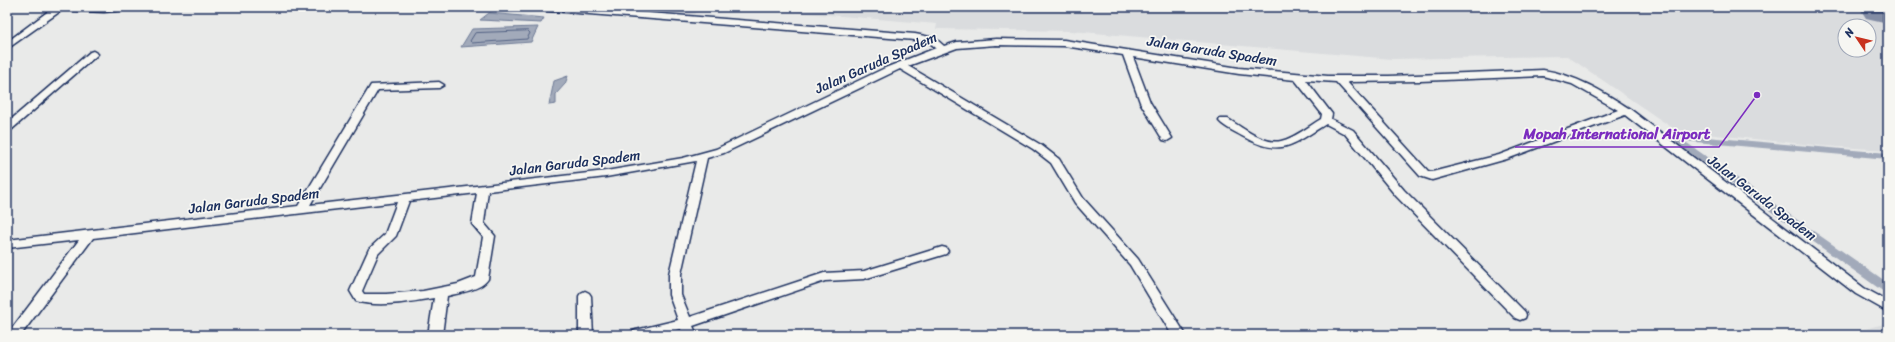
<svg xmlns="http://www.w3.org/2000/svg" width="1895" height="342" font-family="Sriracha,sans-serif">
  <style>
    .built { fill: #dadcde; fill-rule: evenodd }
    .water { fill: #a2aaba; stroke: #6c7995 }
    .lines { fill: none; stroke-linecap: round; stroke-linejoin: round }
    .shore { stroke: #516083; stroke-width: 1 }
    .canal { fill: #a2aaba; fill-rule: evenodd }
    .runway { fill: #828ca4; fill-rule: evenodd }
    .street-casing { stroke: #1b2f5e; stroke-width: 3 }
    .street { fill: #f6f6f2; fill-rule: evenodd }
    .labels { text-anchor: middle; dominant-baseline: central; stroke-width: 3.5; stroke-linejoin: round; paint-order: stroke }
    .street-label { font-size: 14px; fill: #1b2f5e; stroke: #f6f6f2 }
    .leader { fill: none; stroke: #7b2cbf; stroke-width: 1.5 }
    .callout-dot { fill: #7b2cbf; stroke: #f6f6f2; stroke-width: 1.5 }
    .callout-label { font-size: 15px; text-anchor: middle; font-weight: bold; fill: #7b2cbf; stroke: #f6f6f2; stroke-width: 3.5; stroke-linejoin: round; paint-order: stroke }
  </style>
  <rect width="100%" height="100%" fill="#e9eae9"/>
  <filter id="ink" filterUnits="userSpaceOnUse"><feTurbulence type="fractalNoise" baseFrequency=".025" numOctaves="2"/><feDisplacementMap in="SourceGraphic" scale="8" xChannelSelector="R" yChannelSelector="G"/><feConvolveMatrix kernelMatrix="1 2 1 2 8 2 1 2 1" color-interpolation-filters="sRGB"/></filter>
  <g filter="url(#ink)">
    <g class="built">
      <path d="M 592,7 L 700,7 L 694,16 Z"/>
      <path d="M 733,7 L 1888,7 L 1888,150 L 1822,146 L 1677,131 L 1567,56 L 1392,59 L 1071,31 L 936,29 L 937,24 ZM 1845,26 L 1869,26 L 1869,50 L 1845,50 Z"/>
      <path d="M 1888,323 L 1888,335 L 1841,335 Z"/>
    </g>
    <g class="water">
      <path d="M 489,13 L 544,18 L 541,23 L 480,20 Z"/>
      <path d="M 538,27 L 531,42 L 461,47 L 472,29 Z"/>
      <path d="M 568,76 L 565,84 L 556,94 L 556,104 L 549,105 L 554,81 Z"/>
    </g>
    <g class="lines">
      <path class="shore" d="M 528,31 L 530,33 L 527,39 L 472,43 L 470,41 L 475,33 Z"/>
      <path class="canal" d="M 1672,134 L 1888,153 L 1888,159 L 1684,141 L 1888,283 L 1888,293 L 1884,292 L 1669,139 L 1667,137 Z"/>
      <path class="runway" d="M 1859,7 L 1888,7 L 1888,23 L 1866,18 Z"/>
      <g class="street-casing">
        <g id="street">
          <path d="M 54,7 L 129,7 L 125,10 L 104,12 L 62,10 L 7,49 L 7,42 Z"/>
          <path d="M 535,7 L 573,7 L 915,34 L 935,38 L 944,46 L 957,42 L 996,39 L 1064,40 L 1239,68 L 1328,76 L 1389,76 L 1543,70 C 1576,75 1602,91 1630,109 L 1864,288 L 1888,301 L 1888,312 L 1856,294 L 1625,115 L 1507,159 L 1432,180 L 1420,176 L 1336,82 L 1306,80 L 1332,114 L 1331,119 L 1353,130 L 1404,190 L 1525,312 L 1526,315 L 1525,318 L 1520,320 L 1515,318 L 1396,196 L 1345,134 L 1326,124 C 1292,145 1281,158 1242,136 C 1235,132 1224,127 1219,121 L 1220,119 L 1228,119 C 1242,127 1263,145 1281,141 C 1295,138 1309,126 1321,119 L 1322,114 L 1295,80 L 1239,74 L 1133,57 L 1150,102 L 1172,138 L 1167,141 L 1163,140 L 1140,102 L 1123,55 L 1064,46 L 996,45 L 957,48 L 908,66 L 1041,145 L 1059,159 L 1083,198 L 1138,259 L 1186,335 L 1172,335 L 1130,265 L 1075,203 L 1051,163 L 1033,149 L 900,69 L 724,153 L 707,158 L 681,274 L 681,295 L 690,317 L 824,273 L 864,271 L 942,247 L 946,248 L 948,251 L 946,254 L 864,279 L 825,281 L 693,326 L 697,335 L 683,335 L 681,329 L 656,335 L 629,335 L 631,332 L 636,330 L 678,320 L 669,295 L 669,274 L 696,161 L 606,177 L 488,191 L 484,223 L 495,236 L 488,279 C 481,290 459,293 447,296 L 442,335 L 428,335 L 434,298 C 410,302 379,308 356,301 L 350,291 L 369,249 L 385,234 L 397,202 L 93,238 L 21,335 L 7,335 L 79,240 L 7,248 L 7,240 L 298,206 L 371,85 L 439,82 L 444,85 L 439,88 L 378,90 L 310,205 L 606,171 L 683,158 L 716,149 L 885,68 L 936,48 L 929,42 L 915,40 L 539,10 ZM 1543,76 L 1572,84 L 1618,110 L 1499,155 L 1432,172 L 1428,171 L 1347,82 L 1420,81 ZM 477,193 L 472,224 L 483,237 L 476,277 L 458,284 L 423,291 L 386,294 L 364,294 L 362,291 L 378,254 L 396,236 L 409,201 Z"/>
          <path d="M 93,51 L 98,54 L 96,56 L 11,130 L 7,131 L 7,123 L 90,52 Z"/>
          <path d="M 585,291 L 589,293 L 591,296 L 593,335 L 579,335 L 579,296 L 581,293 Z"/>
        </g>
      </g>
      <use href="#street" class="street"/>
    </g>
  </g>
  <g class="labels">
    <g class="street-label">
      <text transform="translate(1212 51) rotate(9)">Jalan Garuda Spadem</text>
      <text transform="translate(876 63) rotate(-24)">Jalan Garuda Spadem</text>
      <text transform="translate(575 163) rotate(-7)">Jalan Garuda Spadem</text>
      <text transform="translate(1762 198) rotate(37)">Jalan Garuda Spadem</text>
      <text transform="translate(254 201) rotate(-7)">Jalan Garuda Spadem</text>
    </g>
  </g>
  <path class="leader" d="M1757 95L1719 147H1515"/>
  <circle class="callout-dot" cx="1757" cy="95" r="4"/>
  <g class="callout-label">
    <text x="1617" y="139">Mopah International Airport</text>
  </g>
  <rect width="1895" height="342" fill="none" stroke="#f6f6f2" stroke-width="24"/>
  <rect x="12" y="12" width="1871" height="318" fill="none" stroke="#1b2f5e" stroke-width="1.5" filter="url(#ink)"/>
  <g transform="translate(1857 38) rotate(305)"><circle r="19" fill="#f6f6f2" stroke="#9ea6b7"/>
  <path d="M0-3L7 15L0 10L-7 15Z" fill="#c8321e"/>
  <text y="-6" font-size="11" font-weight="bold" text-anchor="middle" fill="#1b2f5e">N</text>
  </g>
</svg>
